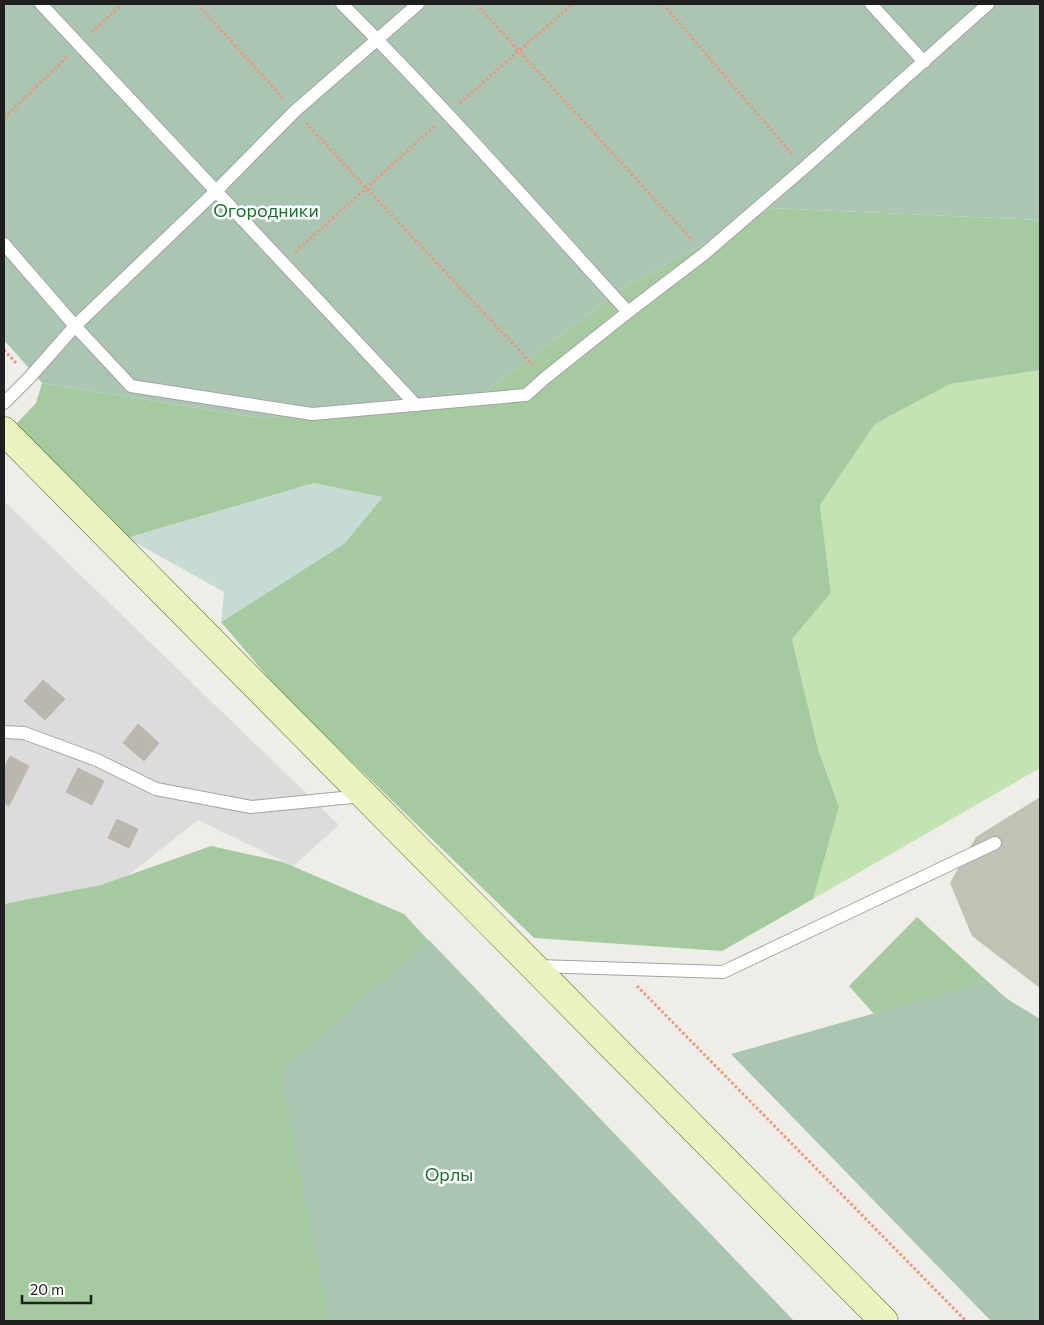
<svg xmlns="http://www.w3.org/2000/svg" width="1044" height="1325" font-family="Commissioner,sans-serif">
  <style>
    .residential { fill: #dddcdc }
    .construction { fill: #c0c3b3 }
    .grass { fill: #c3e4b2 }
    .forest { fill: #a6caa0 }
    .wetland { fill: #c5dbd4 }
    .cemetery { fill: #aac6b2 }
    .building { fill: #bcb6b0; stroke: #bfb7aa }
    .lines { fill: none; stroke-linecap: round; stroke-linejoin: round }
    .service-casing { stroke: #a3a3a3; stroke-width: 14 }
    .secondary-casing { stroke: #556c10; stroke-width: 29 }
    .path { stroke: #ec977b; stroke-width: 3; stroke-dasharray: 2.5 2.5; stroke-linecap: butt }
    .service { stroke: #fff; stroke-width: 12 }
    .secondary { stroke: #e9f3c0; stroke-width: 28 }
    .labels { text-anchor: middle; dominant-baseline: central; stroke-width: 5; stroke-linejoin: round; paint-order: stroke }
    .park-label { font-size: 18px; fill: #17732c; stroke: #fff }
  </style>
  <rect width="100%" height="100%" fill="#efede7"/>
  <path class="residential" d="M 4,501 L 339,825 L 293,866 L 198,820 L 64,926 L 4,902 Z"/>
  <path class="construction" d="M 1040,797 L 1040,988 L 972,936 L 950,883 L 976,837 Z"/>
  <path class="grass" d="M 1040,370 L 1040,768 L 813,899 L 839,807 L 818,749 L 792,639 L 831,593 L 820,505 L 875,424 L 950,384 Z"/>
  <g class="forest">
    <path d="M 771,208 L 1040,220 L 1040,370 L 950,384 L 875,424 L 820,505 L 831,593 L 792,639 L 818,749 L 839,807 L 813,899 L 722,951 L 534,938 L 285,697 L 221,622 L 345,543 L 315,483 L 127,538 L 32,448 L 17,423 L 36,403 L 42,383 L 261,418 L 482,394 L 626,286 Z"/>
    <path d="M 211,846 L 283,862 L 404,914 L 464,979 L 768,1321 L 4,1321 L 4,904 L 101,885 Z"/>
    <path d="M 917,917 L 1040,1029 L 981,1134 L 849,986 Z"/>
  </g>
  <path class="wetland" d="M 315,483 L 383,497 L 345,543 L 221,622 L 224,592 L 127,538 Z"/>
  <g class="cemetery">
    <path d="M 4,4 L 1040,4 L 1040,220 L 771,208 L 626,286 L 482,394 L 261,418 L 42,383 L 4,340 Z"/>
    <path d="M 429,940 L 794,1321 L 329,1321 L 280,1071 Z"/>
    <path d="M 981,983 L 1040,1019 L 1040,1321 L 991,1321 L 731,1054 Z"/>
  </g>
  <g class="building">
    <path d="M 43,680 L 65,699 L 45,720 L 24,701 Z"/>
    <path d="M 138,724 L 159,743 L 144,761 L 123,743 Z"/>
    <path d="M 10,756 L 29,766 L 9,806 L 4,803 L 4,769 Z"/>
    <path d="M 78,768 L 104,781 L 92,805 L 66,792 Z"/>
    <path d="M 117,819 L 138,829 L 129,848 L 108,838 Z"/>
  </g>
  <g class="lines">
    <g class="service-casing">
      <g id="service">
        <path d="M 41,4 L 416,405"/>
        <path d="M 342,4 C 441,103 534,209 628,312"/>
        <path d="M 871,4 L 924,62"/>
        <path d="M 4,244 L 75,326 L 216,191 L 295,111 L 418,4"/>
        <path d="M 4,403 L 30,377 L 75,326 L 131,386 L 312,414 L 526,395 L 545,378 L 628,312 L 704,254 L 804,168 L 988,4"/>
        <path d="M 4,732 L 24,733 L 97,760 L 156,789 L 251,807 L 362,796"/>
        <path d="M 538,966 L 723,972 L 995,843"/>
      </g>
    </g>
    <g class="secondary-casing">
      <path id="secondary" d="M 4,431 L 884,1321"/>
    </g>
    <g class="path">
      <path d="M 197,4 L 283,98"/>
      <path d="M 476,4 L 692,240"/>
      <path d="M 663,4 L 792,154"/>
      <path d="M 92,32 L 122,4"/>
      <path d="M 460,103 L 572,4"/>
      <path d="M 4,118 L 68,56"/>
      <path d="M 306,123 L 366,188 L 533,365"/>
      <path d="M 295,252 L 435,126"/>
      <path d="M 4,350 L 17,364"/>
      <path d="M 637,986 L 966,1321"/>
    </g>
    <use href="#service" class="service"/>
    <use href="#secondary" class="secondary"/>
  </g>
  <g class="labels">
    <g class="park-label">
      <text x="266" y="210">Огородники</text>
      <text x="449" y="1174">Орлы</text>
    </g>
  </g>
  <rect width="1044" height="1325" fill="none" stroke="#1f1f1f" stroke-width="10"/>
  <path d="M22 1295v8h69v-8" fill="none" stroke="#1f1f1f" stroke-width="2.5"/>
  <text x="30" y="1295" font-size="15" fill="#1f1f1f" stroke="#ffffff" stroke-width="4" paint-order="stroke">20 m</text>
</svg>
